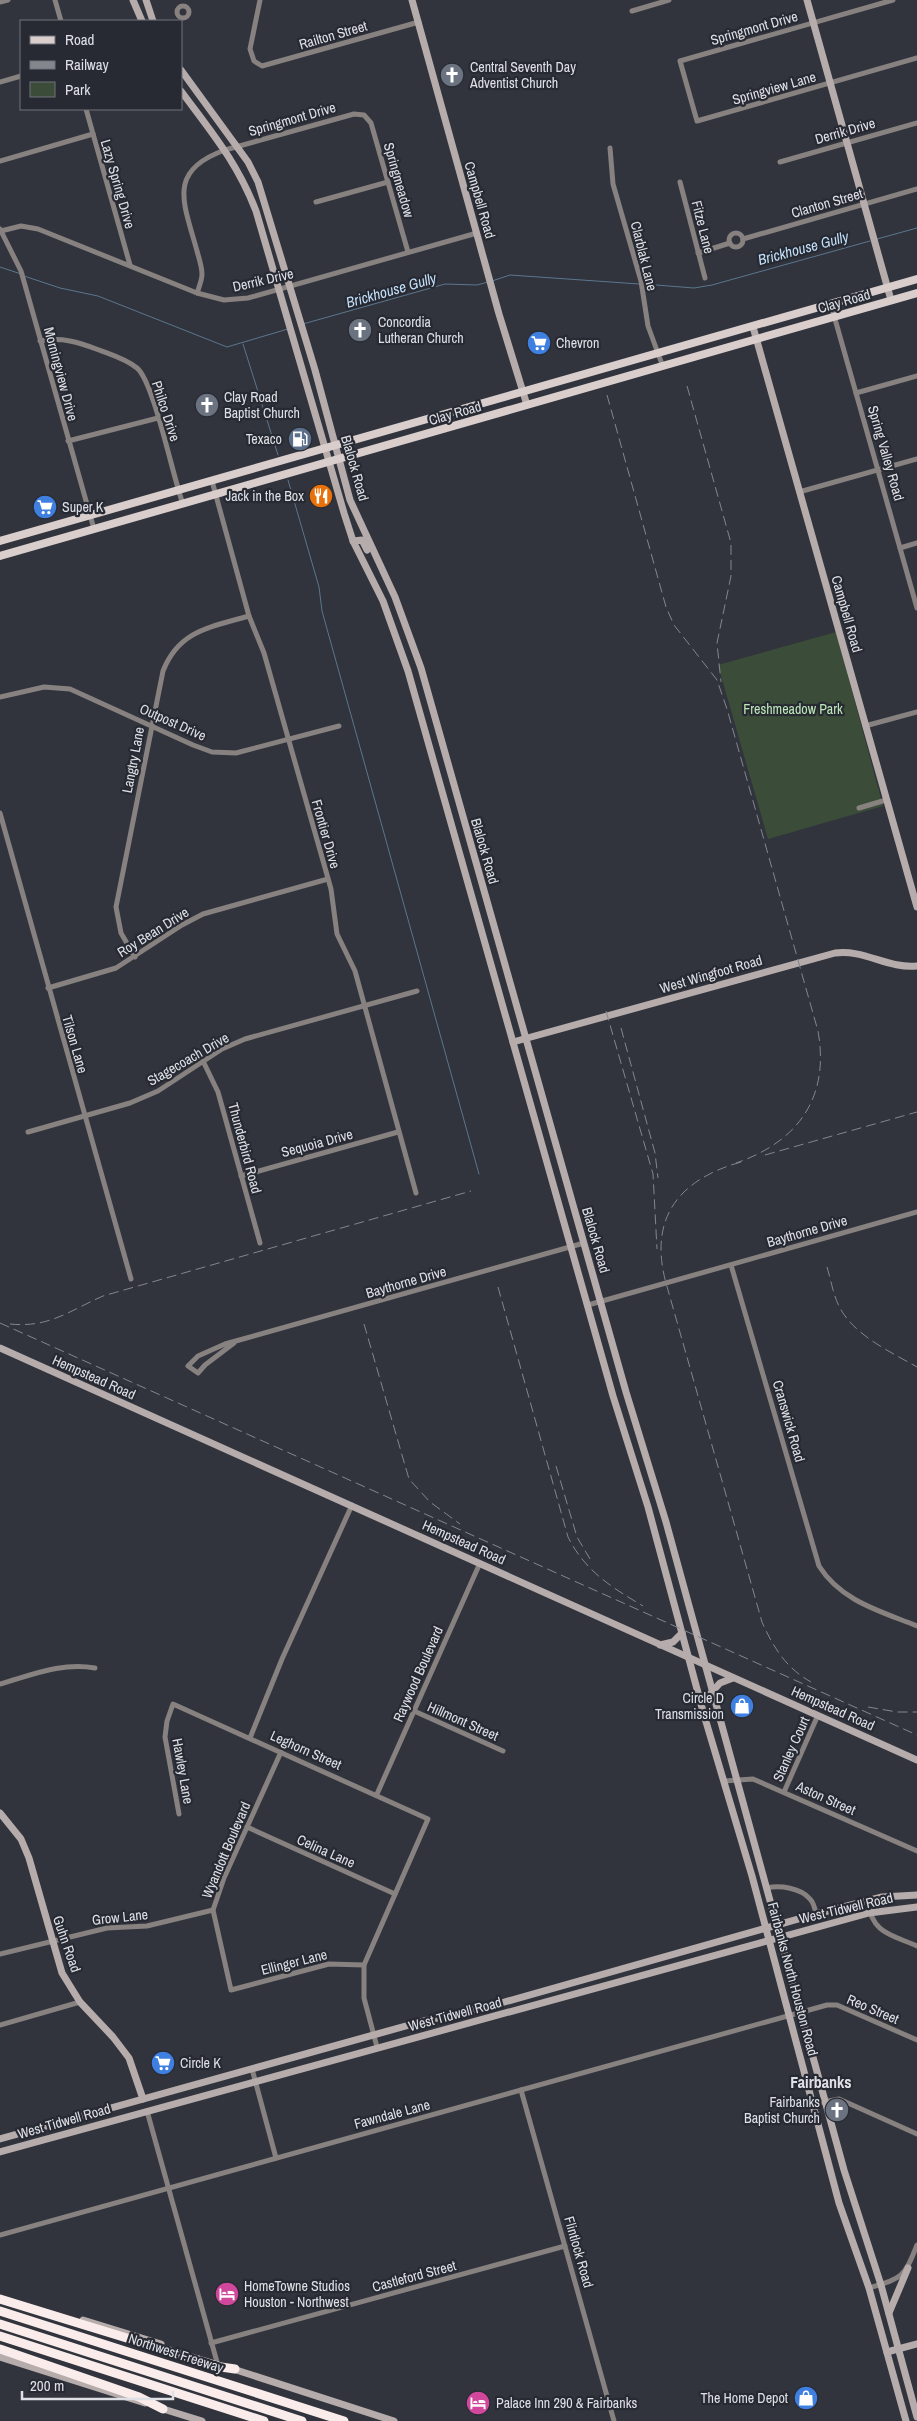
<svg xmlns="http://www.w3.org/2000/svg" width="917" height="2421" font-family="'Archivo Narrow',sans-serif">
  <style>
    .green { fill: #3b4d39 }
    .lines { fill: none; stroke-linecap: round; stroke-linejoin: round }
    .stream { stroke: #5b768e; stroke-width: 1 }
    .street { stroke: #878180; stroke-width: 5 }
    .secondary { stroke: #b5acab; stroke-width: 7 }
    .primary { stroke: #d9cecc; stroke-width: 8 }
    .highway { stroke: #faecea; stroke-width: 9 }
    .rail { stroke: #84868e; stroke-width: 1; stroke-dasharray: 10 5; stroke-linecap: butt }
    .labels { text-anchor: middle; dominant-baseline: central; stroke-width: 4.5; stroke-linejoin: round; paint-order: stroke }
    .street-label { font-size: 14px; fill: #dee0e6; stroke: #272a32 }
    .poi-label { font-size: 14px; fill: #dee0e6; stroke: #272a32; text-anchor: start }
    .park-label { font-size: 14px; fill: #bde7b7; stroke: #272a32 }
    .water-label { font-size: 15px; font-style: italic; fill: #c2dff9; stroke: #272a32 }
    .quarter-label { font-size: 16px; font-weight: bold; fill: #dee0e6; stroke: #272a32 }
  </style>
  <rect width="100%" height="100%" fill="#31343d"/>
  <path class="green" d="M 836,632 L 883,806 L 768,839 L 718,665 Z"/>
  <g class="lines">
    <g class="stream">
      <path d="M 877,239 L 917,228"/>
      <path d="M 0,267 L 21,274"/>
      <path d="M 24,276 L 60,288 L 98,296 L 227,347 L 288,329"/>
      <path d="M 492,281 L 510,275 L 639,284"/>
      <path d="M 643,284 L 694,288 L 712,285 L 870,241"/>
      <path d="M 303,324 L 445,284 L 477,285 L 488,282"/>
      <path d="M 243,344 L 278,455"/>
      <path d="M 288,480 L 319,587 L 322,611 L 479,1174"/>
    </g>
    <g class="street">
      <path d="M 55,0 L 61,21"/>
      <path d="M 260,0 L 250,49 L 254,61 L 262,66 L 419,22"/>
      <path d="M 893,0 L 680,61 L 697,121 L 917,58"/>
      <path d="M 0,2 L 8,0"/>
      <circle cx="183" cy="12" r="6"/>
      <path d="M 632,11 L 669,0"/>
      <path d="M 0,82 L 21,76"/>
      <path d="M 86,109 L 130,265"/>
      <path d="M 610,148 L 613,184 L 641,281 L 648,326 L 663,367"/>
      <path d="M 0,161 L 93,134"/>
      <path d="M 780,162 L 917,123"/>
      <path d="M 680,182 L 705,278"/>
      <path d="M 316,202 L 388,182"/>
      <path d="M 0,229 L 21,271 L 94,529"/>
      <path d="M 1,231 L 21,226 L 38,229 L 197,293 L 224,300 L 248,298 L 477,233"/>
      <circle cx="736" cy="240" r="7"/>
      <path d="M 743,239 L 917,189"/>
      <path d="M 698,253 L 730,243"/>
      <path d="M 197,293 C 199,287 202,280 202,274 C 202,267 199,258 197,251 C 184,203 166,171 225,150 L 354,114 L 364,115 L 371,123 L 408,252"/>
      <path d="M 831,305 L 917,608"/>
      <path d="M 40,341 C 62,337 78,342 99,350 C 112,355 126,359 137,368 C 154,382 173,478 183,504"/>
      <path d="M 856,393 L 917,376"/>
      <path d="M 68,441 L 158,418"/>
      <path d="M 212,481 L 249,616 L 264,653 L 331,889 L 337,934 L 355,971 L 416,1193"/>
      <path d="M 799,492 L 917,459"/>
      <path d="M 900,548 L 917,543"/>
      <path d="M 0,697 L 44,687 L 70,689 L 193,745 L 212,752 L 236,753 L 339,726"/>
      <path d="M 865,726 L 917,712"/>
      <path d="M 859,808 L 886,800"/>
      <path d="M 0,813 L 131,1279"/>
      <path d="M 135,957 L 121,933 L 116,907 L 163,671 C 179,630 211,627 249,616"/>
      <path d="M 48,988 L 116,968 L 182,925 L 203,914 L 328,879"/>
      <path d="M 203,1061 L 218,1092 L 260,1243"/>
      <path d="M 28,1132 L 130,1103 L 158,1091 L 222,1049 L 245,1039 L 417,991"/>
      <path d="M 241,1176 L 398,1132"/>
      <path d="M 731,1265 L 819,1566 C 841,1601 880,1611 917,1626"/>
      <path d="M 588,1305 L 917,1212"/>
      <path d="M 234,1343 L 205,1365 L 198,1373 L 188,1366 L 198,1356 L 225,1344 L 584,1243"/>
      <path d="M 0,1684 C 32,1675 62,1662 95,1668"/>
      <path d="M 414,1711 L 503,1751"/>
      <path d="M 250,1738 L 282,1659 L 352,1505"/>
      <path d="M 281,1752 L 224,1878 L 213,1910 L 231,1990 L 329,1964 L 364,1965"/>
      <path d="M 724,1781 L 753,1779 L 917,1851"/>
      <path d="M 784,1792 L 818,1715"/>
      <path d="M 377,1794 L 480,1563"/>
      <path d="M 179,1814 L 165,1737 L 167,1721 L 173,1704 L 428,1819 L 364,1965 L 364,1998 L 377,2047"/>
      <path d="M 247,1827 L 395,1894"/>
      <path d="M 767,1888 C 780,1885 801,1888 810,1899 C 814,1903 815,1909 816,1914"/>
      <path d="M 867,1901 C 873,1934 890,1934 917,1946"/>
      <path d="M 0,1954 L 107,1928 L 147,1926 L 213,1910"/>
      <path d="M 0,2025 L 80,2002"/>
      <path d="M 252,2069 L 276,2158"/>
      <path d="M 521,2090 L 614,2421"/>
      <path d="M 813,2104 L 839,2099 L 917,2134"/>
      <path d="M 147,2111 L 217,2362"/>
      <path d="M 0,2235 L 827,2005 L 837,2005 L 917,2040"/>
      <path d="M 869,2288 C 902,2278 904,2278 917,2245"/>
      <path d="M 211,2343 L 565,2246"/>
    </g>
    <g class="secondary">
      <path d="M 133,0 L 142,21"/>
      <path d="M 146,0 L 153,21"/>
      <path d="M 412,0 L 499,314 L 527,405"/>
      <path d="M 807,0 L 891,300"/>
      <path d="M 181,70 L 248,162 L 258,182 L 315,370 L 350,500 L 395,597 L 421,668 L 626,1392 L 666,1522 L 844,2170 L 881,2285 L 917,2417"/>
      <path d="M 181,91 C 212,133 237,162 256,211 L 344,513 L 353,541 L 383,601 L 408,671 L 613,1396 L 648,1507 L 704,1715 L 752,1876 L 839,2203 L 869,2288 L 906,2421"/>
      <path d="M 753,327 L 917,907"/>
      <path d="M 353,541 L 362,540 L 367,550"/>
      <path d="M 513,1042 L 835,953 C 864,949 888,969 917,966"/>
      <path d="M 0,1348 L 917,1760"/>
      <path d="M 660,1645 L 673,1642 L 682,1633"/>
      <path d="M 711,1693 L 720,1683 L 733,1678"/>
      <path d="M 0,1813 L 21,1839 L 29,1858 L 62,1973 L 80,2002 L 113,2037 L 129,2058 L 143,2099"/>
      <path d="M 0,2139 L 420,2022 L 501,2003 L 816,1914 L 882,1897 L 917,1895"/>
      <path d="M 0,2152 L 869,1913 L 917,1907"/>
      <path d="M 889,2313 L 908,2268"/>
      <path d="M 83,2320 L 161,2344"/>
      <path d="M 887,2352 L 917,2344"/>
      <path d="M 0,2357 L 145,2403"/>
      <path d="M 230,2368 L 394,2421"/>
      <path d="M 160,2408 L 202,2421"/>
    </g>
    <g class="primary">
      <path d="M 0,541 L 917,279"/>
      <path d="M 0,556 L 917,293"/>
    </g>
    <g class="highway">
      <path d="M 0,2299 L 221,2367 L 235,2369"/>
      <path d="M 0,2311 L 344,2421"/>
      <path d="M 0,2324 L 302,2421"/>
      <path d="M 0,2336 L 264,2421"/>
      <path d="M 0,2349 L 139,2397 L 163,2409"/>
    </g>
    <g class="rail">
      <path d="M 687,386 L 731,543 L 731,576 L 717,643 L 721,682"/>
      <path d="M 607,395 L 666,607 L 674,625 L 717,680 L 727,709 L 818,1031 C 830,1097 798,1142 736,1163"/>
      <path d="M 606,1011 L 653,1174 L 657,1249"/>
      <path d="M 621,1028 L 655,1153 L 658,1178"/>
      <path d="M 765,1155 L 917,1112"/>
      <path d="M 741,1162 C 680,1179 648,1217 666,1283 L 762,1622 C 773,1647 786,1668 811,1682"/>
      <path d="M 827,1267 C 831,1280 833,1295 840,1308 C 855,1336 891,1352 917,1367"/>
      <path d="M 498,1287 L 568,1537 C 585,1571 611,1587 643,1606"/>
      <path d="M 0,1323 L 917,1735"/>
      <path d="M 10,1324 C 49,1328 69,1311 103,1296 L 471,1191"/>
      <path d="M 364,1324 L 409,1479 L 430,1502 L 460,1524"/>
      <path d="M 556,1466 L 577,1537 L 590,1559"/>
      <path d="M 868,1707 L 897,1712 L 917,1712"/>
    </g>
  </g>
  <defs>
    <g id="church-disc" transform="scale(1.25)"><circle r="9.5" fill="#6b7280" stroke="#272a32"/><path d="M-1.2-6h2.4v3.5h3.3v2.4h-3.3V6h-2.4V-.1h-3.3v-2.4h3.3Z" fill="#fff"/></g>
    <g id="supermarket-disc" transform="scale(1.25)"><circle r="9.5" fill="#3f7fe0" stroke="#272a32"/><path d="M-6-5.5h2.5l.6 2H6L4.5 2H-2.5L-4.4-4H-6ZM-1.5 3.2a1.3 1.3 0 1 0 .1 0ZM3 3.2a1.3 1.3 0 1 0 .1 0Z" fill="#fff"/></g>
    <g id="fuel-disc" transform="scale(1.25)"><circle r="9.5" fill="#5c6f8a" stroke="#272a32"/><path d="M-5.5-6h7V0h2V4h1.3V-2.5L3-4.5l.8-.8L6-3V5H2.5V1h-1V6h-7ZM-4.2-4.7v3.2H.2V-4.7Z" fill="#fff"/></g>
    <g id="restaurant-disc" transform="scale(1.25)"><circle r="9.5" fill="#e8710a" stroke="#272a32"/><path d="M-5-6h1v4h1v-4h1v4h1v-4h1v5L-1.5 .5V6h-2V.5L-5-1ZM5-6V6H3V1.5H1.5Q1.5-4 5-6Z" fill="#fff"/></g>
    <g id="shop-disc" transform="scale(1.25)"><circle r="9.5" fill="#3f7fe0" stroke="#272a32"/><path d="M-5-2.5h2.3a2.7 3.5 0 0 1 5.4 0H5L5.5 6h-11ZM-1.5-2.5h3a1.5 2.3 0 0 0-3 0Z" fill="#fff"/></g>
    <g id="hotel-disc" transform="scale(1.25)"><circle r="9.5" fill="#d1479c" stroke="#272a32"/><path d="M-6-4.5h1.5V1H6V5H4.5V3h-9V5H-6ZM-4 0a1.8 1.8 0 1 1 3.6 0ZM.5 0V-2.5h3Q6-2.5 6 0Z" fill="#fff"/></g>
  </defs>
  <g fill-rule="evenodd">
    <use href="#church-disc" x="452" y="75"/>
    <use href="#church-disc" x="360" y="330"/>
    <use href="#supermarket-disc" x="539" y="343"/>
    <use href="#church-disc" x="207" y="405"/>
    <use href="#fuel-disc" x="300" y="439"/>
    <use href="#restaurant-disc" x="321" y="496"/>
    <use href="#supermarket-disc" x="45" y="507"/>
    <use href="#shop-disc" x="742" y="1706"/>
    <use href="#supermarket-disc" x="163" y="2063"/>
    <use href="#church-disc" x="837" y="2110"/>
    <use href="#hotel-disc" x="227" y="2294"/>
    <use href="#shop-disc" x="806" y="2398"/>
    <use href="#hotel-disc" x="478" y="2403"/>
  </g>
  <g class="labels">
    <g class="street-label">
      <text transform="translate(754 28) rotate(-16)">Springmont Drive</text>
      <text transform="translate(333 35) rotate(-16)">Railton Street</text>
      <text transform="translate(774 88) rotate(-16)">Springview Lane</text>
      <text transform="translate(292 119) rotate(-16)">Springmont Drive</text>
      <text transform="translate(845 131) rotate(-16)">Derrik Drive</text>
      <text transform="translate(399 180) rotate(74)">Springmeadow</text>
      <text transform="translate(118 184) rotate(74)">Lazy Spring Drive</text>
      <text transform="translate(480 200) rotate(74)">Campbell Road</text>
      <text transform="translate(827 203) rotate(-16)">Clanton Street</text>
      <text transform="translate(703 227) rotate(76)">Fitze Lane</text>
      <text transform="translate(644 256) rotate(76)">Clarblak Lane</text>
      <text transform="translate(263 280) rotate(-13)">Derrik Drive</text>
      <text transform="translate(844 301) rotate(-16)">Clay Road</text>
      <text transform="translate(61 374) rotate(75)">Morningview Drive</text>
      <text transform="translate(166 411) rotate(72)">Philco Drive</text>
      <text transform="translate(455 413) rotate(-16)">Clay Road</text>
      <text transform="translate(886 453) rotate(74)">Spring Valley Road</text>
      <text transform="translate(355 468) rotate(74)">Blalock Road</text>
      <text transform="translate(847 614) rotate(74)">Campbell Road</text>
      <text transform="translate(173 722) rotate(24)">Outpost Drive</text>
      <text transform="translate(133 760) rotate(-79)">Langtry Lane</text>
      <text transform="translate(326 834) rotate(74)">Frontier Drive</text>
      <text transform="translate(485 851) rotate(74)">Blalock Road</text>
      <text transform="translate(153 932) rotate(-32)">Roy Bean Drive</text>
      <text transform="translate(711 974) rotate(-16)">West Wingfoot Road</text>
      <text transform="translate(75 1044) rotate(74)">Tilson Lane</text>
      <text transform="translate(188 1059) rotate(-30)">Stagecoach Drive</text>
      <text transform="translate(317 1143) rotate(-15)">Sequoia Drive</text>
      <text transform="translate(245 1148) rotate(75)">Thunderbird Road</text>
      <text transform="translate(807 1231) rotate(-16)">Baythorne Drive</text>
      <text transform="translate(596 1240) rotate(74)">Blalock Road</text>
      <text transform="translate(406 1282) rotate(-16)">Baythorne Drive</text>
      <text transform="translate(94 1377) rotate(24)">Hempstead Road</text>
      <text transform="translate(789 1421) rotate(74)">Cranswick Road</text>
      <text transform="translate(464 1542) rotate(24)">Hempstead Road</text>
      <text transform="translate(418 1674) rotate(-66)">Raywood Boulevard</text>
      <text transform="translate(833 1708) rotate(24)">Hempstead Road</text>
      <text transform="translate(463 1721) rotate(24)">Hillmont Street</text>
      <text transform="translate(791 1749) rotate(-66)">Stanley Court</text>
      <text transform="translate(306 1750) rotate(24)">Leghorn Street</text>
      <text transform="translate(183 1771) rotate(80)">Hawley Lane</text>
      <text transform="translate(826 1798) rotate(24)">Aston Street</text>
      <text transform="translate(226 1850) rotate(-67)">Wyandott Boulevard</text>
      <text transform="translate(326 1851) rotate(24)">Celina Lane</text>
      <text transform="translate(846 1908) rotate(-13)">West Tidwell Road</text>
      <text transform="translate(120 1917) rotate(-6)">Grow Lane</text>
      <text transform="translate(67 1944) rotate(71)">Guhn Road</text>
      <text transform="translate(294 1962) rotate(-14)">Ellinger Lane</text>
      <text transform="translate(793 1979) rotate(75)">Fairbanks North Houston Road</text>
      <text transform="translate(873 2009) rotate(23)">Reo Street</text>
      <text transform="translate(455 2014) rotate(-15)">West Tidwell Road</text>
      <text transform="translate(392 2114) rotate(-15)">Fawndale Lane</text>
      <text transform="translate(64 2121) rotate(-16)">West Tidwell Road</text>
      <text transform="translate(579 2252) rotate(74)">Flintlock Road</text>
      <text transform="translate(414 2276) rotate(-15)">Castleford Street</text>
      <text transform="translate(176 2353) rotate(18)">Northwest Freeway</text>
    </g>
    <g class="poi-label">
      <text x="470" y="67">Central Seventh Day<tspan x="470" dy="16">Adventist Church</tspan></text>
      <text x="378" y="322">Concordia<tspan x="378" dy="16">Lutheran Church</tspan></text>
      <text x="556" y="343">Chevron</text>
      <text x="224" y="397">Clay Road<tspan x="224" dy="16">Baptist Church</tspan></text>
      <text x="282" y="439" text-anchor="end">Texaco</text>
      <text x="304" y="496" text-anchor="end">Jack in the Box</text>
      <text x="62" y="507">Super K</text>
      <text x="724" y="1698" text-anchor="end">Circle D<tspan x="724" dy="16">Transmission</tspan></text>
      <text x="180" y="2063">Circle K</text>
      <text x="820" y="2102" text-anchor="end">Fairbanks<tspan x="820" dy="16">Baptist Church</tspan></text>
      <text x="244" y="2286">HomeTowne Studios<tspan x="244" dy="16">Houston - Northwest</tspan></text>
      <text x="788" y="2398" text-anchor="end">The Home Depot</text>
      <text x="496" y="2403">Palace Inn 290 &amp; Fairbanks</text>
    </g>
    <g class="park-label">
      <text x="793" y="709">Freshmeadow Park</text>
    </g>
    <g class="water-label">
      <text transform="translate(803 248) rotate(-15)">Brickhouse Gully</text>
      <text transform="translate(391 290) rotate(-16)">Brickhouse Gully</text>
    </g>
    <g class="quarter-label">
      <text x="821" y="2082">Fairbanks</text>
    </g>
  </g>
  <rect x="20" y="20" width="162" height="90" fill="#272a32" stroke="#70737a"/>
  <rect x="30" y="36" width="25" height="8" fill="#d9cecc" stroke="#70737a"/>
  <text x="65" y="45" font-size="15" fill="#dee0e6">Road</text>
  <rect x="30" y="61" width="25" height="8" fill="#84868e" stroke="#70737a"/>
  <text x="65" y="70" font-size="15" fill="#dee0e6">Railway</text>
  <rect x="30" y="82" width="25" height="15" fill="#3b4d39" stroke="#70737a"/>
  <text x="65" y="95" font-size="15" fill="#dee0e6">Park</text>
  <path d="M22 2391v8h151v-8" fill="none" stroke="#dee0e6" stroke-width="2.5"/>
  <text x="30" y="2391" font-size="15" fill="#dee0e6" stroke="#272a32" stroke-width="4" paint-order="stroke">200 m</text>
</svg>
